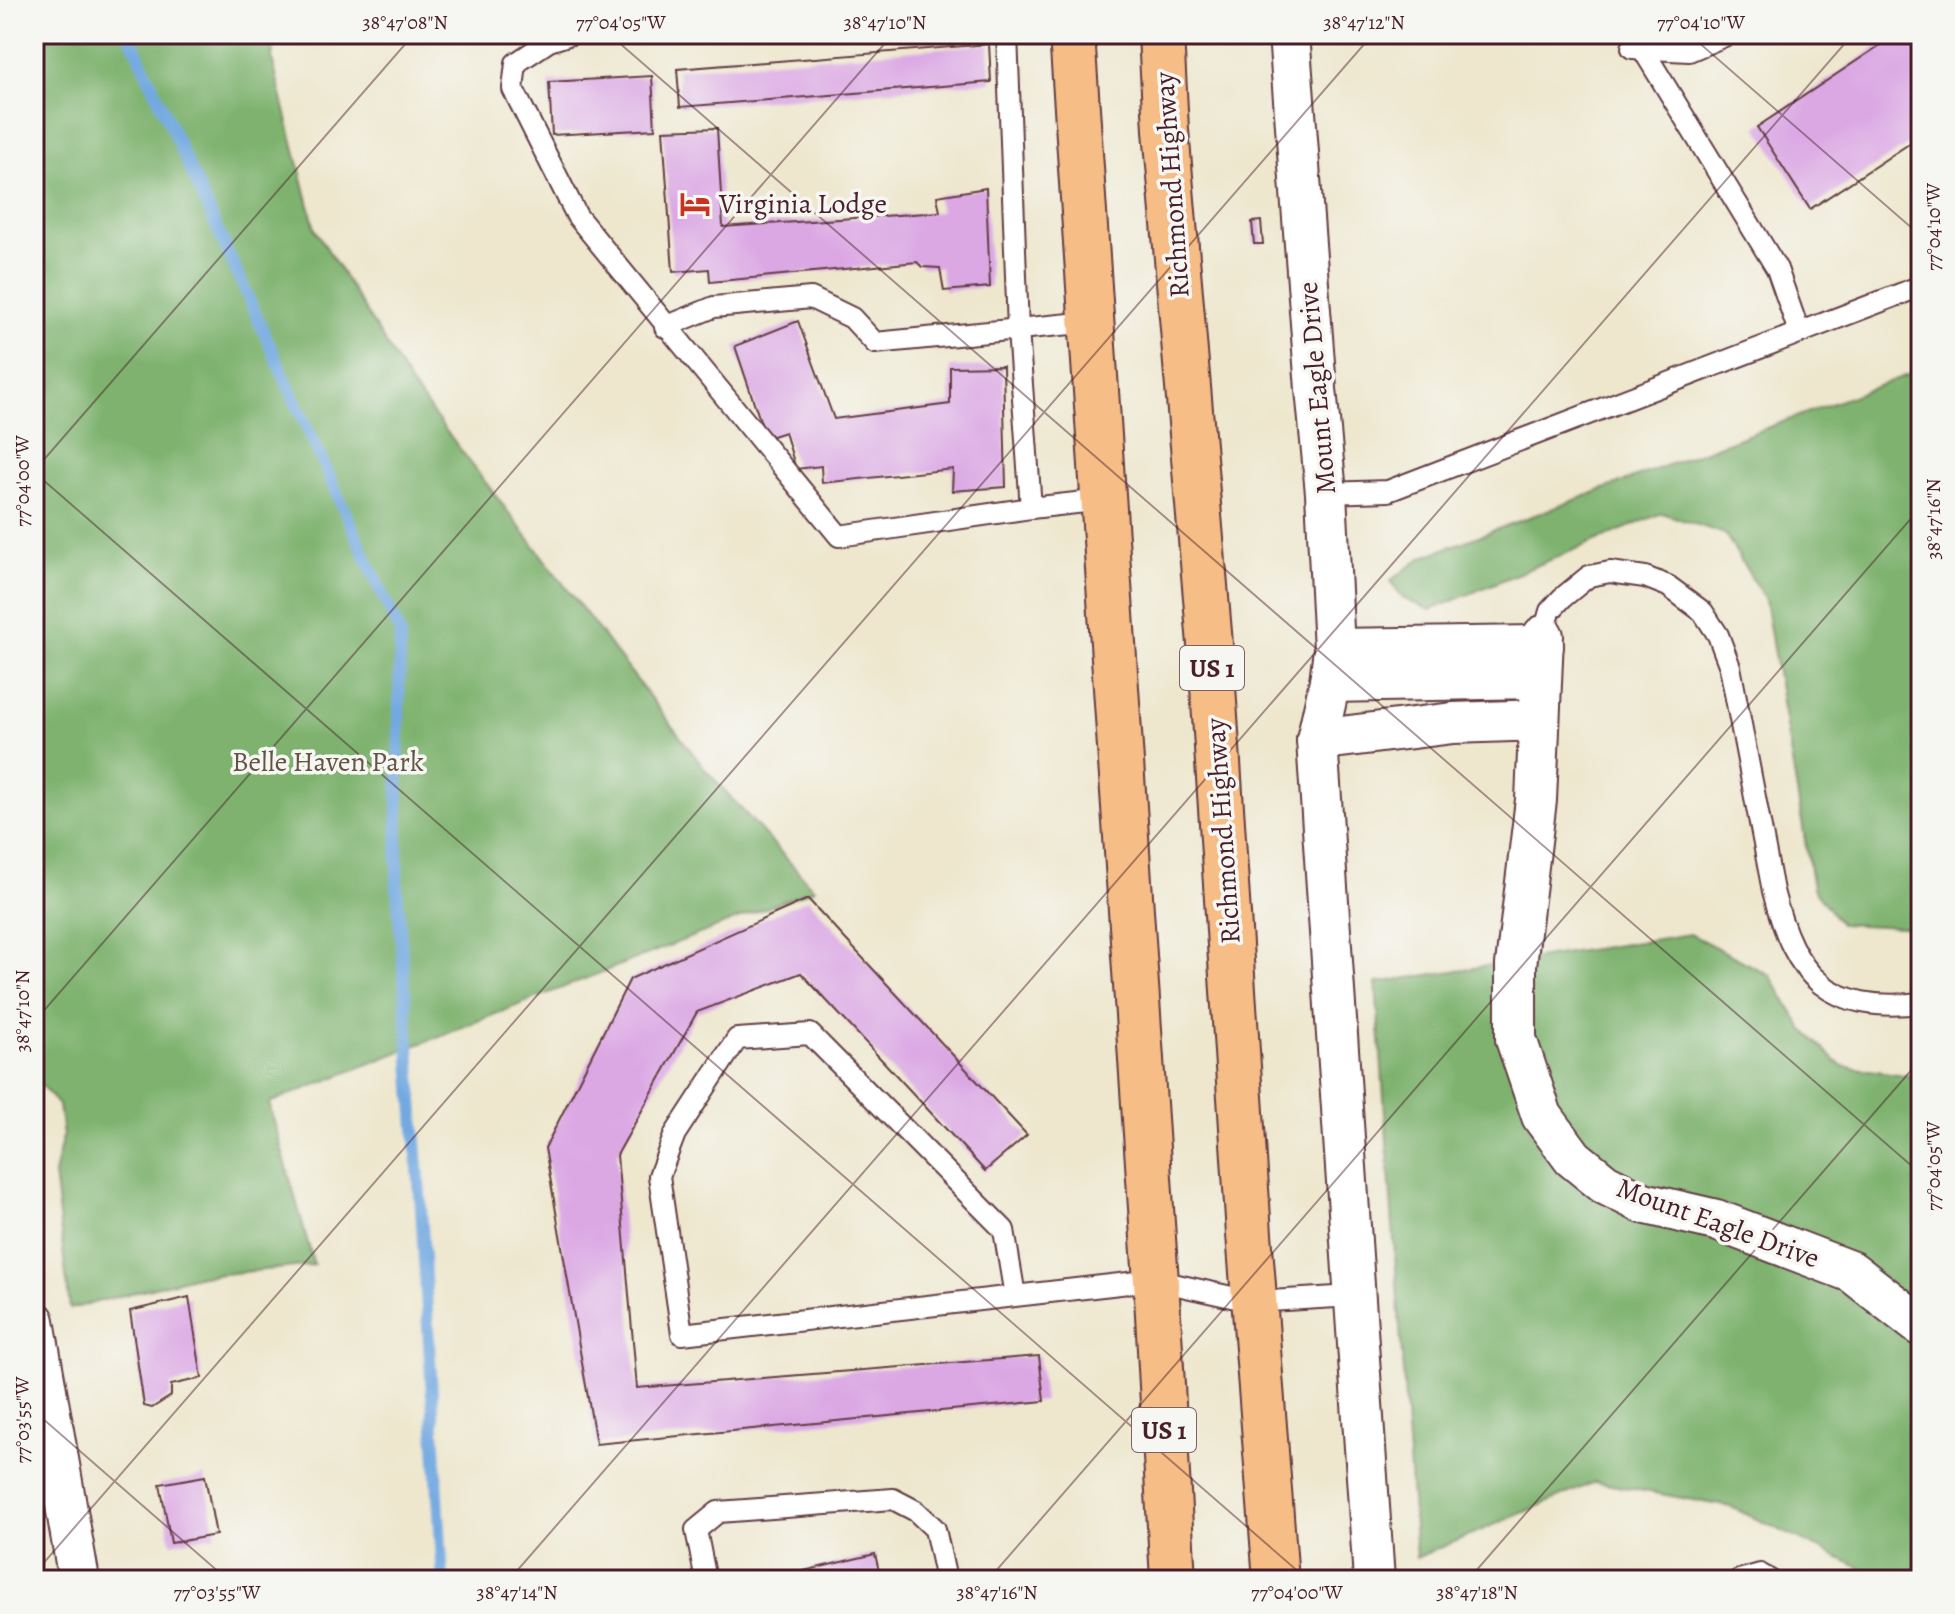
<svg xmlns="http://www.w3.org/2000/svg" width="1955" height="1614" font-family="Alegreya,serif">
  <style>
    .forest { fill: #7eb26e; stroke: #64684c; stroke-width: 2 }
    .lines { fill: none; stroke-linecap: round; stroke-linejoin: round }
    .stream { stroke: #72a9e1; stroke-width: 12 }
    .building { fill: #dba8e4 }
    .lane-casing { stroke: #633d43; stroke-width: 24 }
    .street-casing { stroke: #633d43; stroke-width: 44 }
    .highway-casing { stroke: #633d43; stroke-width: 48 }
    .lane { stroke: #fff; stroke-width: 20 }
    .street { stroke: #fff; stroke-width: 40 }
    .highway { stroke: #f6be86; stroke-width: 44 }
    .ticks { fill: none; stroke: #4a1f2b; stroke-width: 2; stroke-opacity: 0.45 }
    .labels { text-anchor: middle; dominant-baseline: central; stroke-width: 7; stroke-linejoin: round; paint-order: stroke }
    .shield { fill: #f6f6f2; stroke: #7e6067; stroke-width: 2 }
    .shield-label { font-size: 26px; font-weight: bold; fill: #4a1f2b }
    .street-label { font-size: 28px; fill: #4a1f2b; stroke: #f6f6f2 }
    .poi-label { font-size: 28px; fill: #4a1f2b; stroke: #f6f6f2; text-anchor: start }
    .park-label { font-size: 28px; fill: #635444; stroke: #f6f6f2 }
    .neatline { fill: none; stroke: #4a1f2b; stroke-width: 3 }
    .ticks-label { font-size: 20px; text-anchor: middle; fill: #4a1f2b }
  </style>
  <rect width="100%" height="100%" fill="#f6f6f2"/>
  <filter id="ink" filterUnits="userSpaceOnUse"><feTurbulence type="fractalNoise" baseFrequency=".0125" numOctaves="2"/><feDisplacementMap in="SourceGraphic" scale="16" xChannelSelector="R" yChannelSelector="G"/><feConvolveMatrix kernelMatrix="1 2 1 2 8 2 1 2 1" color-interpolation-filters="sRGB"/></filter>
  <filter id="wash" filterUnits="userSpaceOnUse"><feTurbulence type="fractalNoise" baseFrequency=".006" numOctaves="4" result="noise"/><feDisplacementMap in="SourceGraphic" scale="32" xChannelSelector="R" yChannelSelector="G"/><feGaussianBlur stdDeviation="1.8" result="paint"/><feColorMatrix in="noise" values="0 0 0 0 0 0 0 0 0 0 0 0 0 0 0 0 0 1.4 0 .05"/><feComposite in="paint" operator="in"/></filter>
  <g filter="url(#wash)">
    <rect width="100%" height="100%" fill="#eee7ce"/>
    <g class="forest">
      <path d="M 34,34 L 274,34 L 272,59 L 315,229 L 411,385 L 705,769 L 814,889 L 269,1103 L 314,1265 L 193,1277 L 70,1309 L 54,1174 L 63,1136 L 59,1105 L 42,1086 L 34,1082 Z"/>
      <path d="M 1921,370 L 1921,928 L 1840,924 L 1813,888 L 1765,600 L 1725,534 L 1662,513 L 1431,610 L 1404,599 L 1390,581 L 1423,557 Z"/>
      <path d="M 1690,934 L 1770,975 L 1803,1029 L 1841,1066 L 1911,1076 L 1921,1075 L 1921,1580 L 1871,1580 L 1865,1570 L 1731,1507 L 1595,1482 L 1416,1558 L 1376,983 Z"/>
    </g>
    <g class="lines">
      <path class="stream" d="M 129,34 L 400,633 L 397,887 L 421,1208 L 443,1580"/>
    </g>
    <g id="blocks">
      <g class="building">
        <path d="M 1897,34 L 1921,34 L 1921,136 L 1810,209 L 1757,127 Z"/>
        <path d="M 989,44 L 991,82 L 680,107 L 677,69 Z"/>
        <path d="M 652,76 L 655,129 L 552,135 L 549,82 Z"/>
        <path d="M 717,128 L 723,227 L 940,212 L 937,196 L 986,188 L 990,287 L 944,291 L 940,268 L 922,267 L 917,262 L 710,282 L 709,269 L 673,272 L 663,130 Z"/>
        <path d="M 1261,221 L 1263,244 L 1254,244 L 1252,222 Z"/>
        <path d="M 798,321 L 834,419 L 950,404 L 950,367 L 1003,366 L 1006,487 L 952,491 L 953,469 L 822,483 L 821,466 L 796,469 L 785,432 L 766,438 L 735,346 Z"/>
        <path d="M 808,899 L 1027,1135 L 985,1171 L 801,973 L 697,1012 L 617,1155 L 637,1388 L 1039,1356 L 1044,1401 L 596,1444 L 545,1148 L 630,979 Z"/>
        <path d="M 189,1297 L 202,1378 L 171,1385 L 171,1396 L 152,1408 L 144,1406 L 130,1311 Z"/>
        <path d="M 205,1476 L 216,1535 L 171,1543 L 160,1484 Z"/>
        <path d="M 875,1554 L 881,1580 L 770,1580 L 770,1579 Z"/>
      </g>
    </g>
  </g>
  <g filter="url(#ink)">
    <use href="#blocks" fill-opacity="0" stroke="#633d43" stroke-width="2"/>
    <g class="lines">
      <g class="lane-casing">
        <g id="lane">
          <path d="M 571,34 L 549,41 L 516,63 L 513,89 L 577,216 L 839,536 L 1031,508 L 1018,330 L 1007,34"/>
          <path d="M 1632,48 L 1689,51 L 1729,34"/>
          <path d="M 1642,48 L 1777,269 L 1799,332"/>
          <path d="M 665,327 L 714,307 L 811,298 L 852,318 L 875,343 L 1091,322"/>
          <path d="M 1326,493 L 1388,491 L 1921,286"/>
          <path d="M 1031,508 L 1103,500"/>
          <path d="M 1543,636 L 1550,611 L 1562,598 L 1589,576 L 1610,572 L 1645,577 L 1668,586 L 1703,612 L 1718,635 L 1730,667 L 1773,891 C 1795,978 1828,1013 1921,1003"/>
          <path d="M 1015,1296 L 1004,1230 L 810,1034 L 737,1039 L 675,1134 L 659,1176 L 682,1334 L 1155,1280 L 1254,1302 L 1353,1296"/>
          <path d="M 706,1580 L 696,1530 L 718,1512 L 893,1499 L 916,1511 L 935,1529 L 946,1580"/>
          <path d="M 1739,1580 L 1760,1574 L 1770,1580"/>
        </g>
      </g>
      <g class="street-casing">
        <g id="street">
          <path d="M 1289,34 L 1316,389 L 1326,493 L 1334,649 L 1330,682 L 1317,740 L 1374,1580"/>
          <path d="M 1543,636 L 1536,800 L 1516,965 L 1516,1039 L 1542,1116 L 1573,1158 L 1605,1184 L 1643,1203 L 1716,1220 L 1852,1272 L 1921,1326"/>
          <path d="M 1334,649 L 1543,646"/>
          <path d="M 1330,682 L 1541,678"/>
          <path d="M 1317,740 L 1453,723 L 1539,720"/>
          <path d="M 34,1321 L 79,1580"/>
        </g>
      </g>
      <g class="highway-casing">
        <g id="highway">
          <path d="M 1072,34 L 1157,1297 L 1173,1580"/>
          <path d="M 1161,34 L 1166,130 L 1211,656 L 1249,1234 L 1276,1580"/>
        </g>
      </g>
      <use href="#lane" class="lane"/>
      <use href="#street" class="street"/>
      <use href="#highway" class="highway"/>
    </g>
  </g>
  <path class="ticks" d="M 609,34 L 1921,1174M 1689,34 L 1921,236M 34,471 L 414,34M 34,472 L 1308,1580M 34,1022 L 893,34M 34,1411 L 228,1580M 34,1574 L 1373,34M 509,1580 L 1853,34M 988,1580 L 1921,507M 1468,1580 L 1921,1059"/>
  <defs>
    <g id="hotel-bare" transform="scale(2.4)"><path d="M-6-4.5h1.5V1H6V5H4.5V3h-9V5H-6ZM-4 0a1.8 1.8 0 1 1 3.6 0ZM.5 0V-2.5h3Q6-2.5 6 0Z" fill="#c8321e" stroke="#f6f6f2" stroke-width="2.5" paint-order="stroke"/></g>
  </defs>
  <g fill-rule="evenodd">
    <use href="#hotel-bare" x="695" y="204"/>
  </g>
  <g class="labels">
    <g class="shield">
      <rect x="1180" y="646" width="64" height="44" rx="6"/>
      <rect x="1132" y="1408" width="64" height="44" rx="6"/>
    </g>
    <g class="shield-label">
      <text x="1212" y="668">US 1</text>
      <text x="1164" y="1430">US 1</text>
    </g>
    <g class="street-label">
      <text transform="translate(1172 185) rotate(-94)">Richmond Highway</text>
      <text transform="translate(1317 388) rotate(-95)">Mount Eagle Drive</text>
      <text transform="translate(1223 831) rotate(-94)">Richmond Highway</text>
      <text transform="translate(1718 1223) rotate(20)">Mount Eagle Drive</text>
    </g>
    <g class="poi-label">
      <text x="719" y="204">Virginia Lodge</text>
    </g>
    <g class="park-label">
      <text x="328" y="762">Belle Haven Park</text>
    </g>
  </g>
  <rect width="1955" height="1614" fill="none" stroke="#f6f6f2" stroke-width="88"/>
  <rect x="44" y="44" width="1867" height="1526" class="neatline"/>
  <g class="ticks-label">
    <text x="405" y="29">38°47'08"N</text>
    <text x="621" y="29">77°04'05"W</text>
    <text x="885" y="29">38°47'10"N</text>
    <text x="1364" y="29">38°47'12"N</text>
    <text x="1701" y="29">77°04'10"W</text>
    <text transform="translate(1933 227) rotate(-90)" y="7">77°04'10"W</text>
    <text transform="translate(22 481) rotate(-90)" y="7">77°04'00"W</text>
    <text transform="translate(1933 519) rotate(-90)" y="7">38°47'16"N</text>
    <text transform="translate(22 1011) rotate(-90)" y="7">38°47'10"N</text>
    <text transform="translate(1933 1166) rotate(-90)" y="7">77°04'05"W</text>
    <text transform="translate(22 1420) rotate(-90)" y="7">77°03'55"W</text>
    <text x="217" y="1599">77°03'55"W</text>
    <text x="517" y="1599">38°47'14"N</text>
    <text x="997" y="1599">38°47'16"N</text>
    <text x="1297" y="1599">77°04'00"W</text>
    <text x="1477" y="1599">38°47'18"N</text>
  </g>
</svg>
